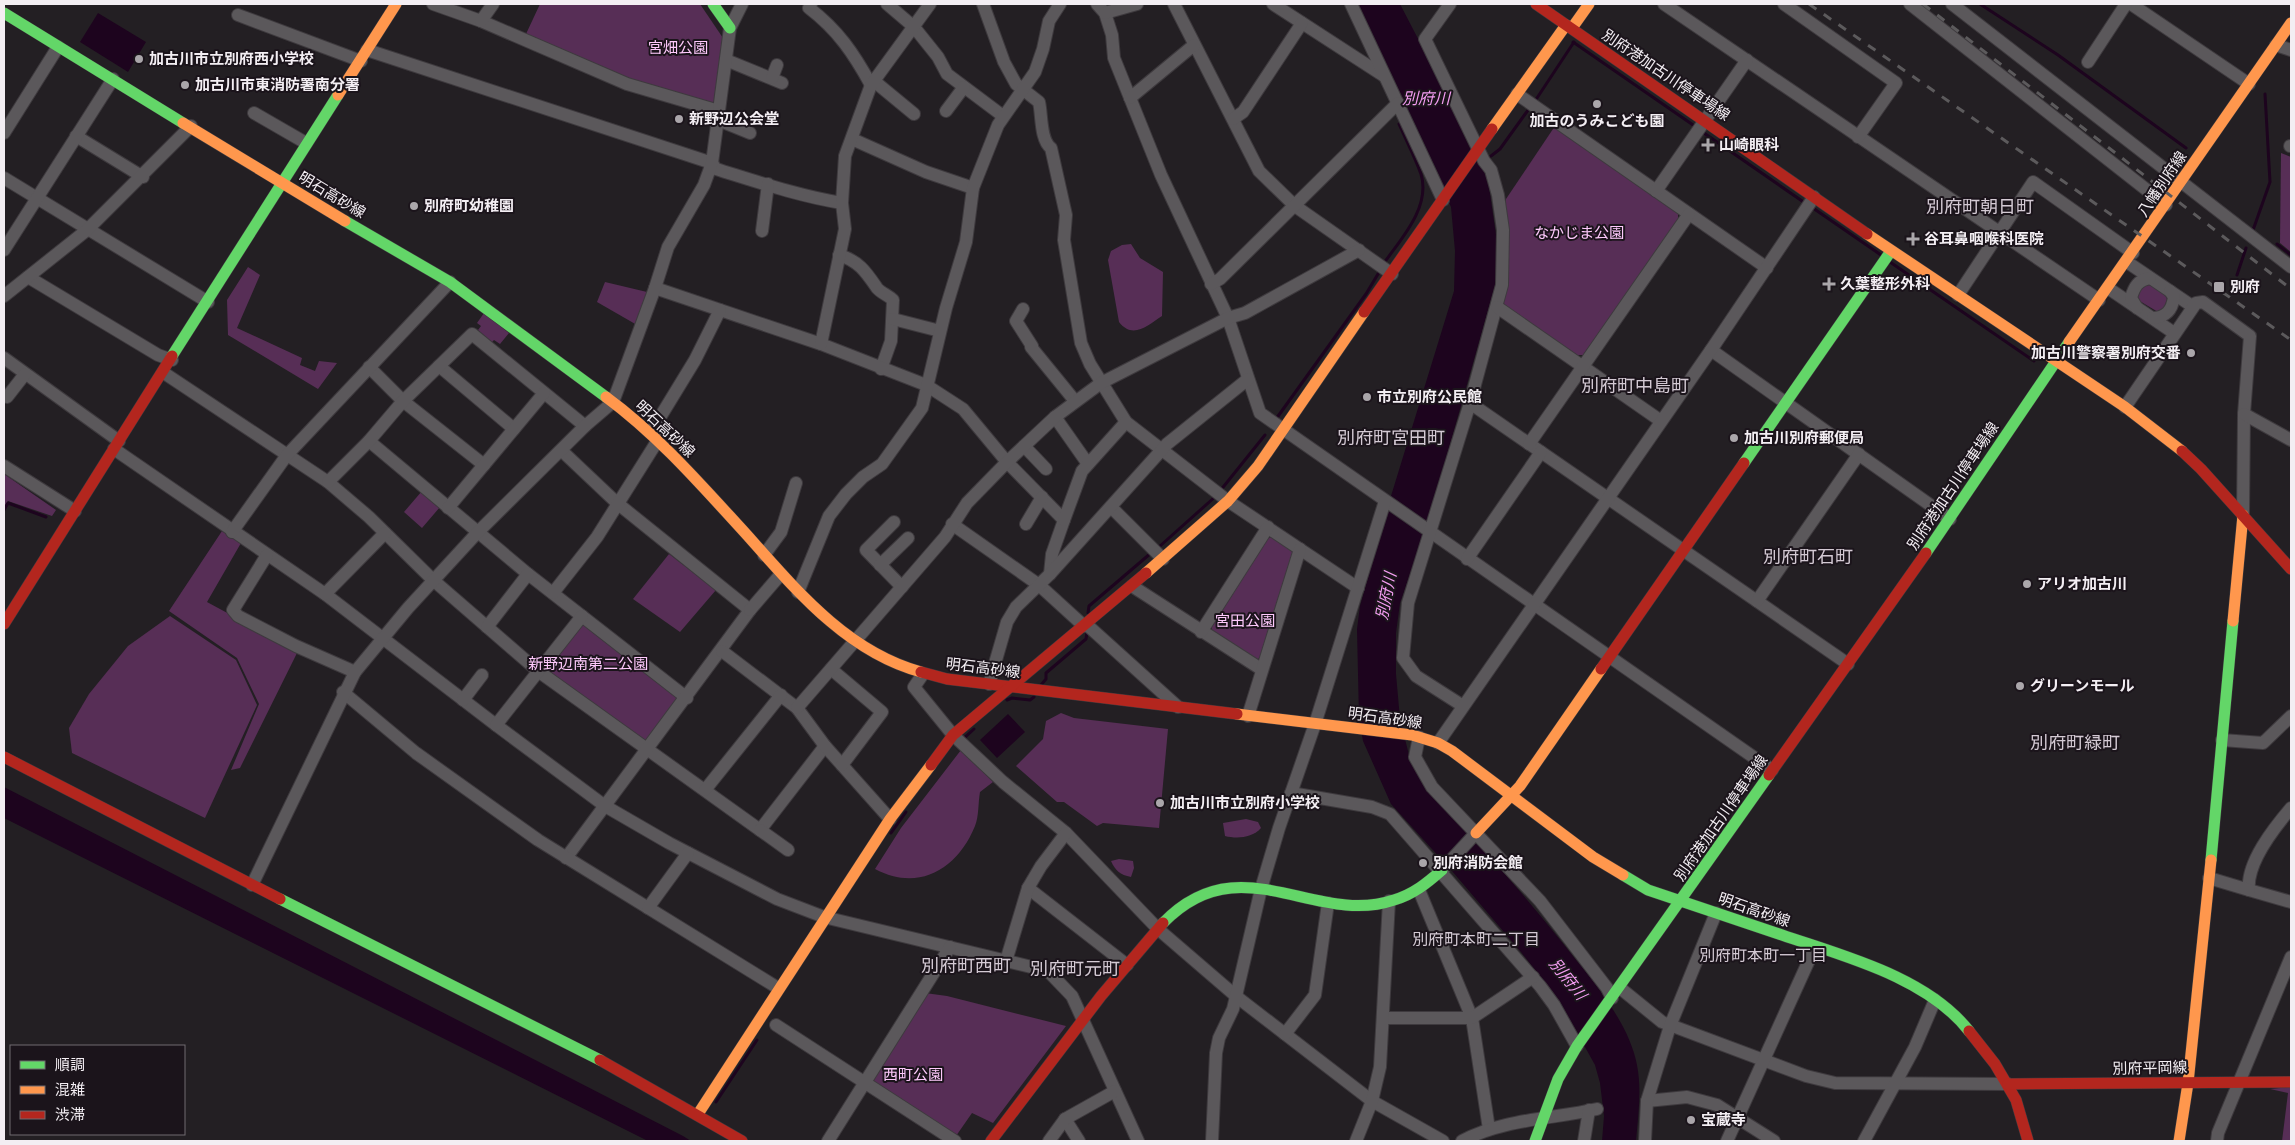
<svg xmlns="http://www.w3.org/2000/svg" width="2295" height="1145" font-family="'Work Sans','Noto Sans JP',sans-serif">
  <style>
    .green { fill: #572e56 }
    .water { fill: #1d041e }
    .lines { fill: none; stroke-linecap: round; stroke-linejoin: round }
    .stream { stroke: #1d041e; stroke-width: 3 }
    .street-casing { stroke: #3e3a3e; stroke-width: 14 }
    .fast-casing { stroke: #3e3a3e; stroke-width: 12 }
    .slow-casing { stroke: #3e3a3e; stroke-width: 12 }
    .jam-casing { stroke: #3e3a3e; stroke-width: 12 }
    .street { stroke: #5b585b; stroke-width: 12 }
    .fast { stroke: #63d668; stroke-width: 11 }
    .slow { stroke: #ff974d; stroke-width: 11 }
    .jam { stroke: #b3261e; stroke-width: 11 }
    .rail { stroke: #5c5a5c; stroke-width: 3; stroke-dasharray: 9 9; stroke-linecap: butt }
    .poi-dot { fill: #aaa6aa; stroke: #1b141b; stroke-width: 2 }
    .labels { text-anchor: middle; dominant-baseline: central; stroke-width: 4; stroke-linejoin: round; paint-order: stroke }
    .park-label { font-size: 15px; fill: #fec9fc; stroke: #1b141b }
    .poi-label { font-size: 15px; font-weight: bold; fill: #f3eef3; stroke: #1b141b; text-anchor: start }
    .street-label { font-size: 15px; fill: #f3eef3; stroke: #1b141b }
    .water-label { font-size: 16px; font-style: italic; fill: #f49df2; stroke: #1b141b }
    .neighbourhood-label { font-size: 16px; fill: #d4cad4; stroke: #1b141b }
    .quarter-label { font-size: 18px; fill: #d4cad4; stroke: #1b141b }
  </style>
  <rect width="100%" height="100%" fill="#231f23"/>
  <g class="green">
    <path d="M 540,4 L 700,4 L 725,41 L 715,103 L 629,80 L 526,34 Z"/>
    <path d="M 1555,126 L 1678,212 L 1678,220 L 1583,355 L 1577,355 L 1504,308 L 1503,301 L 1506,199 Z"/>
    <path d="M 2281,153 L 2291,157 L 2291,252 L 2280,243 Z"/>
    <path d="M 1131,244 L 1140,258 L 1163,272 L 1162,316 C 1148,325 1133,340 1119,322 L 1108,260 L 1111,251 L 1122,245 Z"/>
    <path d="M 248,267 L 260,275 L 237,328 L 302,358 L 300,365 L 315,371 L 319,361 L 337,363 L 318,389 L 228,335 L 227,300 Z"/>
    <path d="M 605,282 L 647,292 L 637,325 L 597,302 Z"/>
    <path d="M 2143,284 C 2153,284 2163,289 2167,299 L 2164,308 L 2158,312 L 2138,300 L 2137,294 Z"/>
    <path d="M 484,313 L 509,333 L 500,344 L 494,340 L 492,342 L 478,330 L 481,326 L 477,323 Z"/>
    <path d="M 4,474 L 56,510 L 52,516 L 8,501 L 4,507 Z"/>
    <path d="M 422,491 L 440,507 L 422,528 L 404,512 Z"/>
    <path d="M 222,531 L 241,543 L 207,602 L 298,651 L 240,768 L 231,770 L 259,704 L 237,658 L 169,611 Z"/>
    <path d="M 1276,536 L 1294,553 L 1261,658 L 1254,660 L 1212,631 L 1212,625 L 1268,538 Z"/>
    <path d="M 669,554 L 716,590 L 680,632 L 633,599 Z"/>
    <path d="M 170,616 L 236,660 L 257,705 L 205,818 L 72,753 L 69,728 L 89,694 L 128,646 Z"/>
    <path d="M 582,620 L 685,698 L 647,745 L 542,670 Z"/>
    <path d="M 1061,713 L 1074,718 L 1168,729 L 1159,828 L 1103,823 L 1097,826 L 1064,802 L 1057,802 L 1016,766 L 1043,739 L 1046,721 Z"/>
    <path d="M 961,750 L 993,782 L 980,792 C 978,803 979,816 975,826 C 957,870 918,892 875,869 L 901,828 Z"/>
    <path d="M 1246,819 L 1258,822 L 1261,828 C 1252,838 1237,839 1225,836 L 1223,823 Z"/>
    <path d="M 1119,859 L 1133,861 L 1134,868 L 1131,877 C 1120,875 1115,870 1111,861 Z"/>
    <path d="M 925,993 L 947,996 L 1066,1026 L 993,1123 L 972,1113 L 956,1136 L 873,1083 L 873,1077 Z"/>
    <path d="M 2291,1087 L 2291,1141 L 2282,1141 L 2288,1093 L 2270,1089 Z"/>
  </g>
  <g class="water">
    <path d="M 1355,4 L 1400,4 L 1455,110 L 1488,180 L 1496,235 L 1496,282 L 1428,522 L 1400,603 L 1396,633 L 1396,674 L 1400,719 L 1410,759 L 1424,782 C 1471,836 1520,889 1565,946 C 1592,980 1629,1022 1637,1065 C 1642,1090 1638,1116 1636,1141 L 1602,1141 L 1604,1116 L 1600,1083 L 1595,1065 L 1560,1002 L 1521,952 L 1452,871 L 1391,804 L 1363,741 L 1359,718 L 1357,629 L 1360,606 L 1391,496 L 1454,291 L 1455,251 L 1451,207 L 1373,36 Z"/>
    <path d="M 98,13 L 146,42 L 128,72 L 80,42 Z"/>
    <path d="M 1008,714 L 1025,732 L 997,758 L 980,740 Z"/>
    <path d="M 4,787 L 683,1136 L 691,1141 L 648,1141 L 4,818 Z"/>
  </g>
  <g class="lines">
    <g class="stream">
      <path d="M 1980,4 L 2058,55 L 2186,148"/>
      <path d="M 1573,42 L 1696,127"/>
      <path d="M 1535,101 L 1574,42"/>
      <path d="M 1701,131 L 1805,203"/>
      <path d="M 1491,156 L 1500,149 L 1531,106"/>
      <path d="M 1810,206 L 1881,255"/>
      <path d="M 2252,233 L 2270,182 L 2265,94"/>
      <path d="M 2277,244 L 2291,255"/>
      <path d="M 1890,262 L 2034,361"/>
      <path d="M 1384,263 C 1401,239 1431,207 1421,174 C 1415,157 1406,140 1399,124"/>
      <path d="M 2237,275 L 2246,248"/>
      <path d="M 1276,419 L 1366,294 L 1381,269"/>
      <path d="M 1220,491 L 1265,435"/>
      <path d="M 4,510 L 8,503 L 46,517"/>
      <path d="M 1160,546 L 1216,496"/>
      <path d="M 1088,613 L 1089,606 L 1151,553"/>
      <path d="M 1041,685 L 1046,679 L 1046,673 L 1086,639 L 1087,632"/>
      <path d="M 1007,700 L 1012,698 L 1030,700 L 1034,697"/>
      <path d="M 962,740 L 974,729"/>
      <path d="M 891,833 L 906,812"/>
      <path d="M 716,1102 L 757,1040"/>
    </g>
    <g class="street-casing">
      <g id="street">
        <path d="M 433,4 L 481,21 L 627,84 L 719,111"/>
        <path d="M 811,4 L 809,8 C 838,30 854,54 871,85"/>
        <path d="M 887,4 L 914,27 L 938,57 L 947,74 L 1003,116"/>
        <path d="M 983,4 L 1004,62 L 1016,84 L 1039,102 C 1042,114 1040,140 1051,148 L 1066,215 L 1064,240 L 1081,343 L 1090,364 L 1126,422 L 1228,501 L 1358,588"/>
        <path d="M 1097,4 L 1105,13 L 1112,35 L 1114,58 L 1161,175 L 1228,318 L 1260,413 L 1772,770"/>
        <path d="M 1174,4 L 1259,171 L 1295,206 L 1392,274"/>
        <path d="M 1273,4 L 1384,76"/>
        <path d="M 1351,4 L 1443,200"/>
        <path d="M 1450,4 L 1425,39 L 1484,161 L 1491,170 L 1498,195 L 1503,230 L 1502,285 L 1470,403 L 1408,603 L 1403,658 L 1416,676 L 1463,706"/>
        <path d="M 1664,4 L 2099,300"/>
        <path d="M 1784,4 L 1896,83 L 1858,137"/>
        <path d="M 1910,4 L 2166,205"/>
        <path d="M 1952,4 L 2291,267"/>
        <path d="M 2131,4 L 2249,84"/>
        <path d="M 1105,13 L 1137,4"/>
        <path d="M 238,15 L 361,61"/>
        <path d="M 481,21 L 493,4"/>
        <path d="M 2276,45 L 2291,50"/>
        <path d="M 367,50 L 712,163 L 716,169 C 758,182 799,196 842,203"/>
        <path d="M 726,60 L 782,83"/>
        <path d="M 2088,62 L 2126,4"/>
        <path d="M 772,78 L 777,65"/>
        <path d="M 874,81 L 914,114"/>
        <path d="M 1517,94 L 1767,268"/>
        <path d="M 1130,98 L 1194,45"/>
        <path d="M 946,111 L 964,87"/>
        <path d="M 254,113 L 306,143"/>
        <path d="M 1233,119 L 1243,112 L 1302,23"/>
        <path d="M 718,120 L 750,133"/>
        <path d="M 4,133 L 58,47"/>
        <path d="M 76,136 L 143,177"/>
        <path d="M 852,139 L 926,172 L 973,188"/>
        <path d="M 2290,146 L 2291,146"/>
        <path d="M 4,178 L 208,302"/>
        <path d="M 1656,191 L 1747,60"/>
        <path d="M 762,231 L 768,184"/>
        <path d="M 4,250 L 113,79"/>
        <path d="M 839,255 C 859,261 866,272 877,288 C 881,293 888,295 893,300 L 891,341 L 881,369"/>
        <path d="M 2127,262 L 2192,306"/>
        <path d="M 28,277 L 158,355 L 172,360"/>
        <path d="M 1211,284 L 1220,279 L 1398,103"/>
        <path d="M 655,288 L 821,344 L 926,385 L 963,409 L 1007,462 L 1064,520 L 1052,554 L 1050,574"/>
        <path d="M 2108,288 L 2174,333"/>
        <path d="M 1958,295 L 2033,182 L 2133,253"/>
        <path d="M 4,296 L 87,230 L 191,126"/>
        <path d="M 1497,307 L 1661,421"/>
        <path d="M 2137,308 L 2131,298 C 2134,287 2138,280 2150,278"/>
        <path d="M 1023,309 L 1016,321 L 1032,346 L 1031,347 L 1075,401"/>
        <path d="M 2153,318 C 2166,317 2172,311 2174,297 L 2170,291"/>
        <path d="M 893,319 L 940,331"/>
        <path d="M 821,344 L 845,229 L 842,203 L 845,156 L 871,85 L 930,4"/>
        <path d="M 1711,350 L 1950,519"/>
        <path d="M 4,358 L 119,441"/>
        <path d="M 439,366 L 514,429"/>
        <path d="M 369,367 L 403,401 L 484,465"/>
        <path d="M 164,373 L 328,482 L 369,517 L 433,580 L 538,671 L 760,830 L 825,746"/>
        <path d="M 7,397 L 25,374"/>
        <path d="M 1470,403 L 1848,664"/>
        <path d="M 2125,407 L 2196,303 L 2203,302 L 2250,336 L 2244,414 L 2243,515"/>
        <path d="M 2244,414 L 2291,440"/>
        <path d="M 1055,417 L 1088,464"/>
        <path d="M 651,432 L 695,360 L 720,310"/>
        <path d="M 369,441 L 528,574 L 687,698"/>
        <path d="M 1529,444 L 1689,214"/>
        <path d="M 1024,446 L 1046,469"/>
        <path d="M 114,449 L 325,594 L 496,725 L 605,806 L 669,843 L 777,899 L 824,917 L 1048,971 L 1072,996 L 1138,1141"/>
        <path d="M 562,451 L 617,503 L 750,610 L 566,858"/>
        <path d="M 4,466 L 75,511"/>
        <path d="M 328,482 L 369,441 L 403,401 L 472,334 L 585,426"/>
        <path d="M 1111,507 L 1163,559"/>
        <path d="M 448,508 L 544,393"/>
        <path d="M 1064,520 L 1082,471 L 1126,422"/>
        <path d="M 894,522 L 866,550 L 902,587"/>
        <path d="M 952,524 L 1039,585 L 1084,626"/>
        <path d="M 1026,524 L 1042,497"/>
        <path d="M 232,532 L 287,455 L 450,282"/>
        <path d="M 267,555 L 233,610 L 238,616 L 296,646 L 355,672"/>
        <path d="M 764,555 L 781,532 L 796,483"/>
        <path d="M 1467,559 L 1541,452"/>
        <path d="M 880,565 L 908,538"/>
        <path d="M 1132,586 L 1261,669"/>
        <path d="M 798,592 L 829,516 L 846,494 L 863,477 L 882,464 L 922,408 L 946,308 L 966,242 L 973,188 L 998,125 L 1035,72 L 1043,49 L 1049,21 L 1060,4"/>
        <path d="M 553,593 L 597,537 L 658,440"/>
        <path d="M 325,594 L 385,533"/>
        <path d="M 1757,601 L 1859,454"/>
        <path d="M 750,610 L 781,574"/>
        <path d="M 1086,624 L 1178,707"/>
        <path d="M 487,627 L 528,574"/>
        <path d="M 1201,632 L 1268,527"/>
        <path d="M 722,651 L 797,708 L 825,746 L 890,819"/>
        <path d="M 831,669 L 882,712 L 842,765"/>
        <path d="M 923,674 L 914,687 L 953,735 L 1003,782 L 1066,833 L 1158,929 L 1237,997 L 1372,1101 L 1443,1141"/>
        <path d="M 989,684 L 1007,622 L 1016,607 L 1050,574 L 1167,444 L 1248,379"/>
        <path d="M 343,692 L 416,753 L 538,840 L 778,988"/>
        <path d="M 463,700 L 482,675"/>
        <path d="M 797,708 L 945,537 L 967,503 L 1007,462 L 1055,417 L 1101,383 L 1228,318 L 1245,313 L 1359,250"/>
        <path d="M 1248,716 L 1300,549"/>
        <path d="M 496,725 L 582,616"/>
        <path d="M 1419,737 L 1415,757 L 1432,787 L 1540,901 L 1607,988 L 1612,998"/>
        <path d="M 2222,740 L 2263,743 L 2291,716"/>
        <path d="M 1438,743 L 1711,350 L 1814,197"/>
        <path d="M 705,790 L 781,695"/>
        <path d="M 1291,793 L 1372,807 L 1390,814 L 1540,986 L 1554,1005 L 1577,1046"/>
        <path d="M 2291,808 C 2274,828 2246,863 2249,890 L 2291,902"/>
        <path d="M 760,830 L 788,850"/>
        <path d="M 1442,870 L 1476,833"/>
        <path d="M 2209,878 L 2249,890"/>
        <path d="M 252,885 L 355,672 L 408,608 L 477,533 L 585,426 L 613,402 L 655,288 L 668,247 L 704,185 L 712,163 L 730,28 L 742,4"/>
        <path d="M 1028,888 L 1127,965"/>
        <path d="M 1419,890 L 1472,1018 L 1489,1129"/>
        <path d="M 648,908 L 688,853"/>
        <path d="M 1006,961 L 1028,888 L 1041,866 L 1066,833"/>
        <path d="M 1620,988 L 1662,1022 L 1806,1076 L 1835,1083 L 2008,1084"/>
        <path d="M 1384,1018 L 1472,1018 L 1533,977"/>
        <path d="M 776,1025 L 955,1141"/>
        <path d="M 1285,1034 L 1315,995 L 1328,903"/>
        <path d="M 1647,1101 L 1687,1097 L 1717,1105 L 1774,1141"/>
        <path d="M 1065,1119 L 1079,1141"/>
        <path d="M 828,1141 L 950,947"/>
        <path d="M 1049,1141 L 1065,1119 L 1115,1091"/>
        <path d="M 1212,1141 L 1216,1053 L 1219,1038 L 1233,1009 L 1261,889 L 1279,828 L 1315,724 L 1385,501"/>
        <path d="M 1356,1141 L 1372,1101 L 1380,1067 L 1389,901"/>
        <path d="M 1462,1141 C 1503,1119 1552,1119 1597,1109"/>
        <path d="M 1584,1141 L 1589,1110"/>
        <path d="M 1645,1141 L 1647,1101 L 1670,1026 L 1716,913"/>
        <path d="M 1727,1141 L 1815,947"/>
        <path d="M 1864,1141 L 1915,1047 L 1935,1000"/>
        <path d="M 2217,1141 L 2218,1133 L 2291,957"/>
      </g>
    </g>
    <g class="fast-casing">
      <g id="fast">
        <path d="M 713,4 L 730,28"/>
        <path d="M 4,13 L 183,123"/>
        <path d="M 345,221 L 450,282 L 606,397"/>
        <path d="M 172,356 L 338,95"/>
        <path d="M 1744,463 L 1891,251"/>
        <path d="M 1926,553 L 2069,342"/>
        <path d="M 2211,860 L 2233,621"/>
        <path d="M 1623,875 L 1648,890 C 1693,905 1737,920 1782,935 C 1843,956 1927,977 1969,1031"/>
        <path d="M 280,899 L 600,1060"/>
        <path d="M 1163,923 C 1240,843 1314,927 1394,900 C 1414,894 1427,883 1442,870"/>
        <path d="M 1535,1141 L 1558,1079 L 1577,1046 L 1769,775"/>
      </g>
    </g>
    <g class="slow-casing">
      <g id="slow">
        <path d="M 1572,28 L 1589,4"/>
        <path d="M 338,95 L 396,4"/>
        <path d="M 183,123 L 345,221"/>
        <path d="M 1492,129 L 1566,25"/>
        <path d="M 1867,234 L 2125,407 L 2182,451"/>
        <path d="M 2069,342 L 2291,23"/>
        <path d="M 606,397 C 659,436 702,486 747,535 C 796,590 847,652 921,672"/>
        <path d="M 1146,573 L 1228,501 L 1258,466 L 1364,312"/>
        <path d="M 2233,621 L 2243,515"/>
        <path d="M 1237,714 L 1412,735 L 1438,743 L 1452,751 L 1593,857 L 1623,875"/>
        <path d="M 1476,833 L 1520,786 L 1601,669"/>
        <path d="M 698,1114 L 890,819 L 931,765"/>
        <path d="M 2179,1141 L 2188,1083 L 2211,860"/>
      </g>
    </g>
    <g class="jam-casing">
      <g id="jam">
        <path d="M 1536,4 L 1867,234"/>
        <path d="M 1364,312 L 1492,129"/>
        <path d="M 2182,451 L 2201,469 L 2291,569"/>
        <path d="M 4,624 L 172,356"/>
        <path d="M 1601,669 L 1744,463"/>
        <path d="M 921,672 L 947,679 L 1237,714"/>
        <path d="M 4,757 L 280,899"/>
        <path d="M 931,765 L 953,735 L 1146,573"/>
        <path d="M 1769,775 L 1926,553"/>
        <path d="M 1969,1031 L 1995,1064 L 2016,1100 L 2028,1141"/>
        <path d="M 600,1060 L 742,1141"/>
        <path d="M 2008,1084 L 2291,1082"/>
        <path d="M 991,1141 L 1101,996 L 1163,923"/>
      </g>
    </g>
    <use href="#street" class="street"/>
    <use href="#fast" class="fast"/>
    <use href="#slow" class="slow"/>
    <use href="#jam" class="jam"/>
    <g class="rail">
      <path d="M 1809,4 L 2291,340"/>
      <path d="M 1923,4 L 2291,289"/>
    </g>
  </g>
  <g class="poi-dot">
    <circle cx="139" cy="59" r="5"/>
    <circle cx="185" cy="85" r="5"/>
    <circle cx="1597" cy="104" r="5"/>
    <circle cx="679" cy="119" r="5"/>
    <path d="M1705.5 137.5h5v5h5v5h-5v5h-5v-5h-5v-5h5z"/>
    <circle cx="414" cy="206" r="5"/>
    <path d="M1910.5 231.5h5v5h5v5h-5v5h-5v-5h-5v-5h5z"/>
    <path d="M1826.5 276.5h5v5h5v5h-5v5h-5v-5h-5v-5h5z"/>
    <rect x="2213" y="281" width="12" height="12" rx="2.5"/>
    <circle cx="2191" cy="353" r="5"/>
    <circle cx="1367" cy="397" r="5"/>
    <circle cx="1734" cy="438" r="5"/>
    <circle cx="2027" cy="584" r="5"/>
    <circle cx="2020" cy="686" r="5"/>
    <circle cx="1160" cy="803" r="5"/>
    <circle cx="1423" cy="863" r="5"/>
    <circle cx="1691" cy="1120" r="5"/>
  </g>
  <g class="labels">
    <g class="park-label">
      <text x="678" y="48">宮畑公園</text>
      <text x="1579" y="233">なかじま公園</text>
      <text x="1245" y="621">宮田公園</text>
      <text x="588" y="664">新野辺南第二公園</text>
      <text x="913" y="1075">西町公園</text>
    </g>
    <g class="poi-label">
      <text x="149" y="59">加古川市立別府西小学校</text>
      <text x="195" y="85">加古川市東消防署南分署</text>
      <text x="689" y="119">新野辺公会堂</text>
      <text x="1597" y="121" text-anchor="middle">加古のうみこども園</text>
      <text x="1719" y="145">山崎眼科</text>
      <text x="424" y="206">別府町幼稚園</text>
      <text x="1924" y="239">谷耳鼻咽喉科医院</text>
      <text x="1840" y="284">久葉整形外科</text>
      <text x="2230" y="287">別府</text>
      <text x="2181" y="353" text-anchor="end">加古川警察署別府交番</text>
      <text x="1377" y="397">市立別府公民館</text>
      <text x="1744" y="438">加古川別府郵便局</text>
      <text x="2037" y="584">アリオ加古川</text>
      <text x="2030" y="686">グリーンモール</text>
      <text x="1170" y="803">加古川市立別府小学校</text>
      <text x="1433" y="863">別府消防会館</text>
      <text x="1701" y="1120">宝蔵寺</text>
    </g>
    <g class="street-label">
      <text transform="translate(1666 75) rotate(34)">別府港加古川停車場線</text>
      <text transform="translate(2162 184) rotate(-56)">八幡別府線</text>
      <text transform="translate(332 195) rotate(31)">明石高砂線</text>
      <text transform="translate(665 429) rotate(43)">明石高砂線</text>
      <text transform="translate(1953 486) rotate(-56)">別府港加古川停車場線</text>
      <text transform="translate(983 668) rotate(7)">明石高砂線</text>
      <text transform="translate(1385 718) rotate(8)">明石高砂線</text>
      <text transform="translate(1721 818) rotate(-55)">別府港加古川停車場線</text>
      <text transform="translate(1754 910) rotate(19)">明石高砂線</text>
      <text transform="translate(2150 1068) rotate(-1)">別府平岡線</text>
    </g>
    <g class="water-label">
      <text x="1426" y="98">別府川</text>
      <text transform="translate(1386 596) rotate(-79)">別府川</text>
      <text transform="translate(1568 979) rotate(51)">別府川</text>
    </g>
    <g class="neighbourhood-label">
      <text x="1476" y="939">別府町本町二丁目</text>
      <text x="1763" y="955">別府町本町一丁目</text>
    </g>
    <g class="quarter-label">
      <text x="1980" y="206">別府町朝日町</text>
      <text x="1635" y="385">別府町中島町</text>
      <text x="1391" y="437">別府町宮田町</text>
      <text x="1808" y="556">別府町石町</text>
      <text x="2075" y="742">別府町緑町</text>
      <text x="966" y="965">別府町西町</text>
      <text x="1075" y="968">別府町元町</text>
    </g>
  </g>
  <rect width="2295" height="1145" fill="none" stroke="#f3eef3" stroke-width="10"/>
  <rect x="10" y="1045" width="175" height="90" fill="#1b141b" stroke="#716b71"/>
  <rect x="20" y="1061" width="25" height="8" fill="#63d668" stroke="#716b71"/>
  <text x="55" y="1070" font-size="15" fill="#f3eef3">順調</text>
  <rect x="20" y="1086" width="25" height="8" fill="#ff974d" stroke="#716b71"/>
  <text x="55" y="1095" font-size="15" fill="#f3eef3">混雑</text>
  <rect x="20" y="1111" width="25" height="8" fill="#b3261e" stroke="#716b71"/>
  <text x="55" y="1120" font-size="15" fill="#f3eef3">渋滞</text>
</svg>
